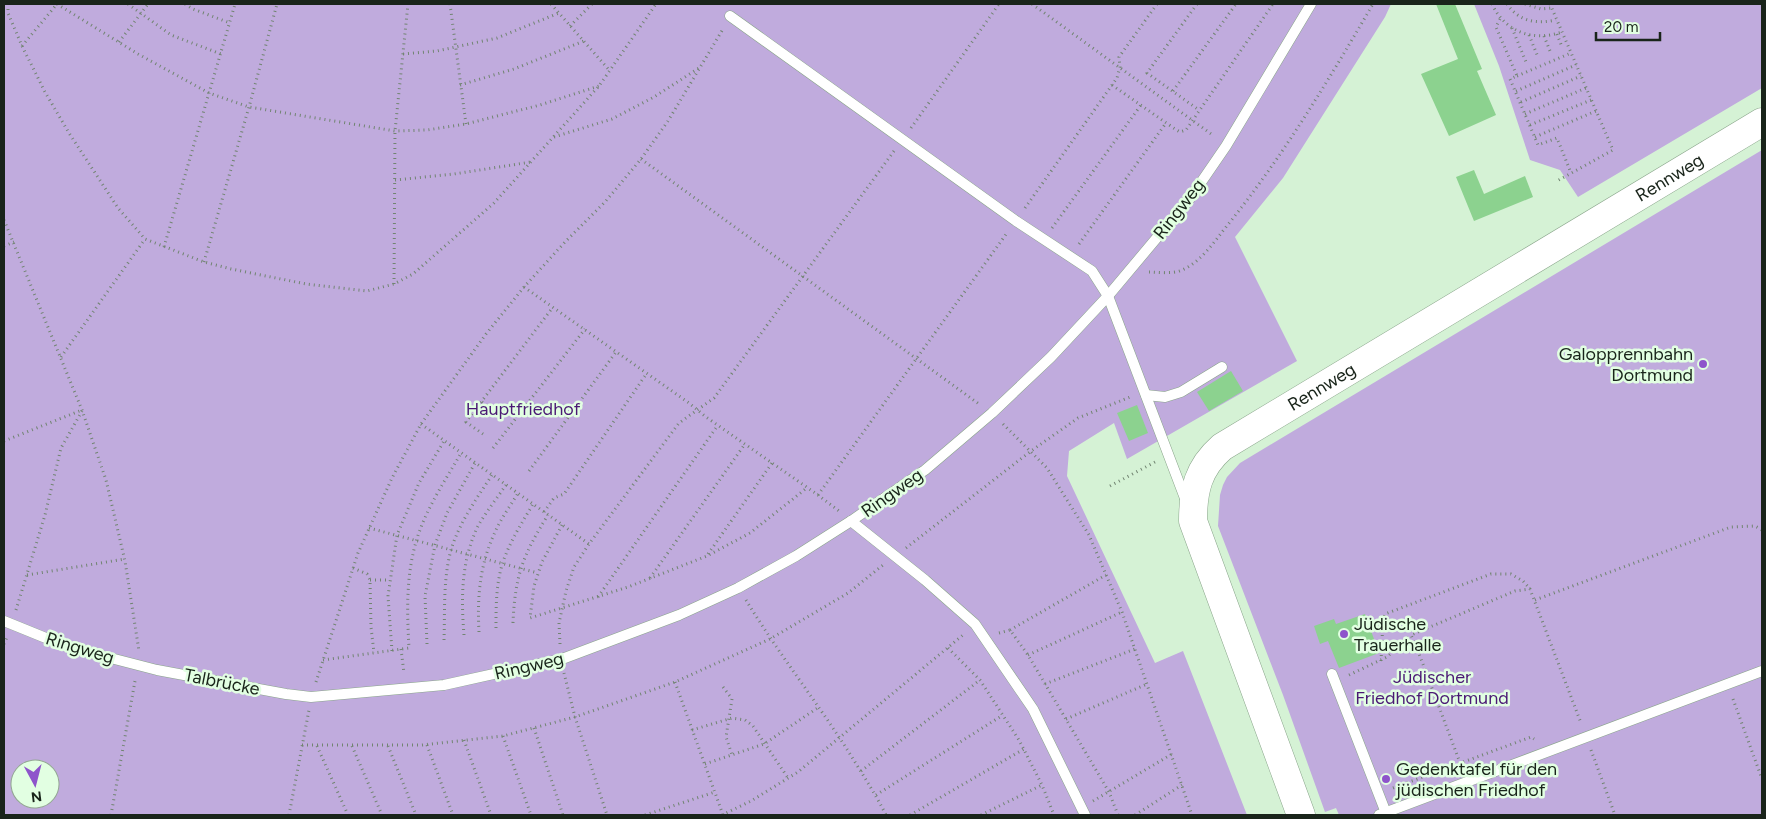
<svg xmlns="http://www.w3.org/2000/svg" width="1766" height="819" font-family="Figtree,sans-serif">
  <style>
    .green { fill: #c0abdd; fill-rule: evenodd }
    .building { fill: #8cd28f }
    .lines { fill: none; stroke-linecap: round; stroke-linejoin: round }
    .lane-casing { stroke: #8aa58b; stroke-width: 11 }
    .secondary-casing { stroke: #8aa58b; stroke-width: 29 }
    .path { stroke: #718471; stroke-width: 3; stroke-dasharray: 1 4; stroke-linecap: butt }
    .lane { stroke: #fff; stroke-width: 10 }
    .secondary { stroke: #fff; stroke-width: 28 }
    .poi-dot { fill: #8e54cb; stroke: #e2ffe2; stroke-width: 2 }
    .labels { text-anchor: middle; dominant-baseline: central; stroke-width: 5; stroke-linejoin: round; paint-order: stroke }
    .street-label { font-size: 18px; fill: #19241a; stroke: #e2ffe2 }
    .poi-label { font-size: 18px; fill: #19241a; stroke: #e2ffe2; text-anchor: start }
    .park-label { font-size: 18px; fill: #4a1974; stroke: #e2ffe2 }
  </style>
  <rect width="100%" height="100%" fill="#d5f2d5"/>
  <g class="green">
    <path d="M 4,4 L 1391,4 L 1385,17 L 1283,178 L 1235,237 L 1297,361 L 1127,459 L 1114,423 L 1069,451 L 1067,476 L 1155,663 L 1183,651 L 1247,815 L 4,815 ZM 20,769 L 50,769 L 50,799 L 20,799 Z"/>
    <path d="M 1474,4 L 1762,4 L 1762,88 L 1578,197 L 1560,170 L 1530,160 L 1499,66 Z"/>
    <path d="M 1762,150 L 1762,815 L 1339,815 L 1336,808 L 1325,812 L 1283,695 L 1218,526 L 1220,495 L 1223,485 L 1227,477 L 1240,463 Z"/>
  </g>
  <g class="building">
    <path d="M 1436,4 L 1455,4 L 1482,69 L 1477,71 L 1496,115 L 1449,136 L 1421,74 L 1458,59 Z"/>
    <path d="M 1474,170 L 1484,194 L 1525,176 L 1533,197 L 1474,221 L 1456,177 Z"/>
    <path d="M 1231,371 L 1243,391 L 1209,411 L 1197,392 Z"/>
    <path d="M 1137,405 L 1148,433 L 1129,441 L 1117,413 Z"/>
    <path d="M 1365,614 L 1379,653 L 1339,668 L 1328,641 L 1320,644 L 1314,626 L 1334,619 L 1336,624 Z"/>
  </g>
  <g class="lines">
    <g class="lane-casing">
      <g id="lane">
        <path d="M 730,16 L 1016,221 L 1092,271 L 1108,296 L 1186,501"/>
        <path d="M 1146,395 L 1165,397 L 1181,392 L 1222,367"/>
        <path d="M 851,521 L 925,580 L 975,624 L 1033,709 L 1085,815"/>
        <path d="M 4,621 L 68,647 L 157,670 L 286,694 L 311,697 L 444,685 L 562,659 L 679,615 L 738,588 L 796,556 L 851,521 L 925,470 L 992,413 L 1051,357 L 1108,296 L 1191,197 L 1226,146 L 1311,4"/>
        <path d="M 1332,674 L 1386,813"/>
        <path d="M 1379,815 L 1762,671"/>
      </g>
    </g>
    <g class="secondary-casing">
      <g id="secondary">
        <path id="s1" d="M 1301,815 L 1193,521 C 1193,490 1198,468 1222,447 L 1762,122"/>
      </g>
    </g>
    <g class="path">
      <path d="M 8,4 L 8,13 L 22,46 L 45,92 L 69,133 L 118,208 L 145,239 L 204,262 L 231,269 L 306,284 L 367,291 L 394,284 L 413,274 L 494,203 L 599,86 L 656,4"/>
      <path d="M 57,4 L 138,54 L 209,93 L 249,107 L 395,131 L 427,130 L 466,124 L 540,105 L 599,86"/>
      <path d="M 128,4 L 171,35 L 221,54"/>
      <path d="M 185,4 L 193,9 L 230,23"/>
      <path d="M 450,4 L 466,124"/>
      <path d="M 551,4 L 610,71"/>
      <path d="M 1032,4 L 1214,136"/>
      <path d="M 1197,4 L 1147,73 L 1199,110"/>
      <path d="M 1492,4 C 1505,32 1533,42 1562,32"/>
      <path d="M 1507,4 C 1519,22 1537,24 1556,20"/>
      <path d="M 1525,4 L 1541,9 L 1551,8"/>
      <path d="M 1550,4 L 1613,150 L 1557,181"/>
      <path d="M 1500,19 L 1496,27 L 1517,76 L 1510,79 L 1538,145 L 1557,138 L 1571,173"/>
      <path d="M 570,26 L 592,4"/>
      <path d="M 1512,28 L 1526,62"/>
      <path d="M 1557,34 L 1562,47"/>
      <path d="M 1529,35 L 1538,57"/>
      <path d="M 1544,36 L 1550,51"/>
      <path d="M 119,42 L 148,4"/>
      <path d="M 22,46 L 57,4"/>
      <path d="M 403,54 L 437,51 L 497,38 L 559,13"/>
      <path d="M 1517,76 L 1571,53"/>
      <path d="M 460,85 L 514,69 L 584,41"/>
      <path d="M 1112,85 L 1175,129 L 1180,132 L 1186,130 L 1273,4"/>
      <path d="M 1173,91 L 1236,4"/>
      <path d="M 1516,91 L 1576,65"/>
      <path d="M 1521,102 L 1581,76"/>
      <path d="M 1525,114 L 1586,88"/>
      <path d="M 1530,125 L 1591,100"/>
      <path d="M 911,128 L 999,4"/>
      <path d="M 554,137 L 612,119 L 654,97 L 699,68"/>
      <path d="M 1535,137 L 1596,111"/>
      <path d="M 641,159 L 979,404"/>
      <path d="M 395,180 L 454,174 L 531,162"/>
      <path d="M 1025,208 L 1117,78 L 1120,67 L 1119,57 L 1157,4"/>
      <path d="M 4,220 L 82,410 L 106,480 L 125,561 L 139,651"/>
      <path d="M 1052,228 L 1141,105"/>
      <path d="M 1079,244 L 1166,123"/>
      <path d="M 4,246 L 14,242"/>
      <path d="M 164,247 L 235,4"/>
      <path d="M 204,262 L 249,107 L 277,4"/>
      <path d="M 1149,272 C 1161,272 1175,275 1186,268 C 1203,259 1214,242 1226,227 C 1282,158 1328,81 1373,4"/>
      <path d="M 394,284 L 395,131 L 408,4"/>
      <path d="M 524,287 L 689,403 L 706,417 L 818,495 L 839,511"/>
      <path d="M 61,357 L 145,239"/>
      <path d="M 482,402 L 499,414"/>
      <path d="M 421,424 L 589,544"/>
      <path d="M 1003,424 L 1047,468 L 1089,535 L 1122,612 L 1192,815"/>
      <path d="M 483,434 L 466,422 L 553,307"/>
      <path d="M 4,441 L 82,410"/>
      <path d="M 493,448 L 585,329"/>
      <path d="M 529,471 L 616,352"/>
      <path d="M 1110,486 L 1155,462"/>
      <path d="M 818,495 L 1007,233"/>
      <path d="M 544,512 L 554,498 L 564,494 L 647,373"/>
      <path d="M 562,525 L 542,562 L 534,586 L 530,618 L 628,587 L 707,556 L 750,533 L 808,487"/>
      <path d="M 369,528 L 538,573"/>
      <path d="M 906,548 L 1031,451 L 1078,418 L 1130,397"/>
      <path d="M 708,554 L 772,463"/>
      <path d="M 353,568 L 367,574 L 370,580 L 371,627 L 374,653"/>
      <path d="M 27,575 L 125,559"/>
      <path d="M 650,578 L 745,444"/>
      <path d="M 370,580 L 390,580"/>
      <path d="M 598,597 L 718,425"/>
      <path d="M 746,600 C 780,656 821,707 855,762 C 866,780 877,797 886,815"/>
      <path d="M 1535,600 L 1731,527 L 1755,526 L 1762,530"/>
      <path d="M 16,610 L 45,515 L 61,448 L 82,411"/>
      <path d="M 513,623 C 515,575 523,555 548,515"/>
      <path d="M 496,628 C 496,606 496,583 503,562 C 510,541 522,523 533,504"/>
      <path d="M 1010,630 L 1106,575"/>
      <path d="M 479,632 C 477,595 480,563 496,530 C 502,517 511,505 518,493"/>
      <path d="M 999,633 L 1010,630 L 1028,655 L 1109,792 L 1118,815"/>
      <path d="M 464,635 C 461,598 461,561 478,526 C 486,512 497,498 506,485"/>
      <path d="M 444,640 C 445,610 443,579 451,550 C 459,523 477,498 492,475"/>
      <path d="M 4,644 L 7,637"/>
      <path d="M 427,644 L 425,596 L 435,545 L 447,513 L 475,463"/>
      <path d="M 560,644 L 559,623 L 566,591 L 574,567 L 589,544 L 679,423 L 714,398 L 894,151"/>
      <path d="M 948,648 L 980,680 L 1019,740 L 1042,785 L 1054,815"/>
      <path d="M 401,649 L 404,673"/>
      <path d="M 392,651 L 388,596 L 397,535 L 419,483 L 444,441"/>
      <path d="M 1028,655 L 1122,612"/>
      <path d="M 323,660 L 409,648 C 407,612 406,576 416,542 C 425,510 445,481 461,453"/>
      <path d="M 1381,661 L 1383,620 L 1385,614 L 1491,574 L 1511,574 L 1523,581 L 1530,589"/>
      <path d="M 564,673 L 575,717 L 607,815"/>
      <path d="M 1349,675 L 1387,657 L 1411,635"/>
      <path d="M 316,682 L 358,553 L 392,478 L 421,424 L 486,334 L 524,287 L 565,242 L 605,202 L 641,159 L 668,121 L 723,29"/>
      <path d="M 675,682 L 723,815"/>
      <path d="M 1045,684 L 1135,649"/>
      <path d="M 723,687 L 732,699 L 726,737 L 732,755"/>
      <path d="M 1733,699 L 1762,779"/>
      <path d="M 1066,719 L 1147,684"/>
      <path d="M 534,728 L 563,815"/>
      <path d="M 692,730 L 732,718 L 745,720 L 753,726 L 788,778"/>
      <path d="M 503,736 L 531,815"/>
      <path d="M 464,740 L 491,815"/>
      <path d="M 302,745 L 422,745 L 503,736 L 575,717 L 675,682 L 770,639 L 848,593 L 883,565"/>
      <path d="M 427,745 L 453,815"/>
      <path d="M 317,746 L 348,815"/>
      <path d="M 352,746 L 382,815"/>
      <path d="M 388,746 L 416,815"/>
      <path d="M 1591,750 L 1615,815"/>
      <path d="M 705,764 L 764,744 L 819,707"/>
      <path d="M 1462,768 L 1421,659 L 1411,635 L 1515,591 L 1530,589 L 1581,723"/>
      <path d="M 861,771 L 980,680"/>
      <path d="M 1393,788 L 1531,737 L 1534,739"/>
      <path d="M 876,795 L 1003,715"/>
      <path d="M 1093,801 L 1172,754"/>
      <path d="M 111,815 L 135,681"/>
      <path d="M 289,815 L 309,710"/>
      <path d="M 645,815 L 715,792"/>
      <path d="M 722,815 L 751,801 L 798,772 L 963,635"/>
      <path d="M 910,815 L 1024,749"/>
      <path d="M 981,815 L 1042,785"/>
      <path d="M 1135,815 L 1182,785"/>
    </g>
    <use href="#lane" class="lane"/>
    <use href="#secondary" class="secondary"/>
  </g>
  <g class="poi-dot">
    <circle cx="1703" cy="364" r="5"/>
    <circle cx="1344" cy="634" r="5"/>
    <circle cx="1386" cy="779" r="5"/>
  </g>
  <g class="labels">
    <g class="street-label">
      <text stroke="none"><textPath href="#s1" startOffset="918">Rennweg</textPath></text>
      <text transform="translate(1179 209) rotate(-52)">Ringweg</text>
      <text stroke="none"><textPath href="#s1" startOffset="512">Rennweg</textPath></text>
      <text transform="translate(892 493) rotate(-35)">Ringweg</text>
      <text transform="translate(80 648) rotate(17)">Ringweg</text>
      <text transform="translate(529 666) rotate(-13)">Ringweg</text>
      <text transform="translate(222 682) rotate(11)">Talbrücke</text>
    </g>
    <g class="poi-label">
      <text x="1693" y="354" text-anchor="end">Galopprennbahn<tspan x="1693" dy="21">Dortmund</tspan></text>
      <text x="1354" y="624">Jüdische<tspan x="1354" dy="21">Trauerhalle</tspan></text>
      <text x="1396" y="769">Gedenktafel für den<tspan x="1396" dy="21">jüdischen Friedhof</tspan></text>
    </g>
    <g class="park-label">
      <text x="523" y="409">Hauptfriedhof</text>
      <text x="1432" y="677">Jüdischer<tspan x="1432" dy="21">Friedhof Dortmund</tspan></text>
    </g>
  </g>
  <rect width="1766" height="819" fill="none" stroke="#19241a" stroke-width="10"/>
  <g transform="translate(35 784) rotate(173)"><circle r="24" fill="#e2ffe2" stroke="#92a792"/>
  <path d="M0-4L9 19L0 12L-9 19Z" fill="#8e54cb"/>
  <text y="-8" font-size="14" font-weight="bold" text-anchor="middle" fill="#19241a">N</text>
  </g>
  <path d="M1596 32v8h64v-8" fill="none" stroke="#19241a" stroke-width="2.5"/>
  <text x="1604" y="32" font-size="15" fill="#19241a" stroke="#e2ffe2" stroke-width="4" paint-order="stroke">20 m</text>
</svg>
